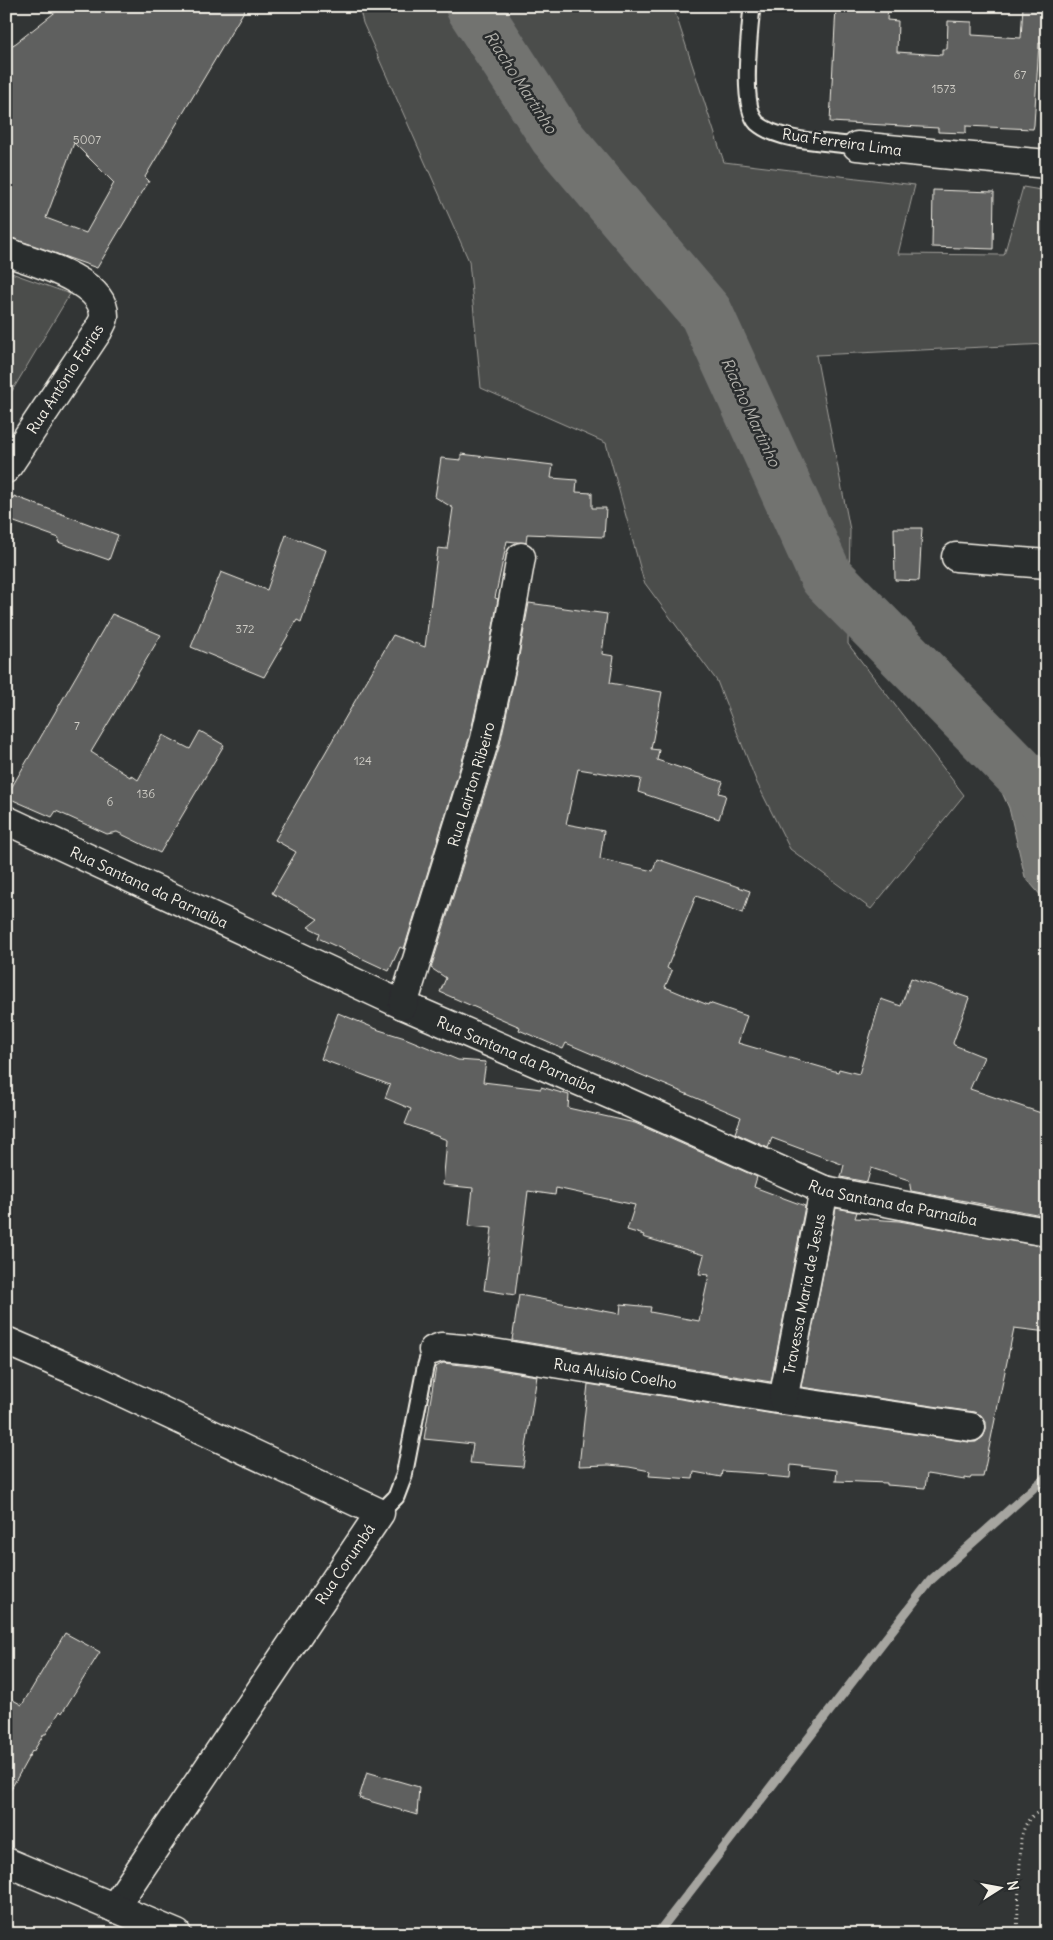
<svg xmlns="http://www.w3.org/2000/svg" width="1053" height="1940" font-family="Delius,sans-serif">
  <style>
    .green { fill: #4b4d4c; stroke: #a09f9a }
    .water { fill: #727370; stroke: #a6a5a0 }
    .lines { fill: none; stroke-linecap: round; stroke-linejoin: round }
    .stream { stroke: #a6a5a0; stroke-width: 9 }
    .river { stroke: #727370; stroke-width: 54 }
    .building { fill: #5f605f; stroke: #f4f1e8; fill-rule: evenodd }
    .service-casing { stroke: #f4f1e8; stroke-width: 19 }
    .minor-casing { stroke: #f4f1e8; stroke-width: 31 }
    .path { stroke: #f4f1e8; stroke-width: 3; stroke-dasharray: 1 4; stroke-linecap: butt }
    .service { stroke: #2a2d2e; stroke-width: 15 }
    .minor { stroke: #2a2d2e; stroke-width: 28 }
    .labels { text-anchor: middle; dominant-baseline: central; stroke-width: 5; stroke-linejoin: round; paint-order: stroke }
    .number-label { font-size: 12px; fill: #cfcdc6 }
    .street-label { font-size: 15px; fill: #f4f1e8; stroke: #2a2d2e }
    .water-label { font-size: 16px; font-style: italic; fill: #b3b2ac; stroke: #2a2d2e }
  </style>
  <rect width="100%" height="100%" fill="#323535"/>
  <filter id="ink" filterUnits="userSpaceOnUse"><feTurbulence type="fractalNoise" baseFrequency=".02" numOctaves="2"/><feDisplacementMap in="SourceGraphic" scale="10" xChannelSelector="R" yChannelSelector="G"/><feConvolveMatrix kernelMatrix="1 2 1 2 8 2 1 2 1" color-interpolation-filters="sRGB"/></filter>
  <g filter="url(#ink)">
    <g class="green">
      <path d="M 359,6 L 673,6 L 724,162 L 915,185 L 898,254 L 1004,255 L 1023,187 L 1047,191 L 1047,344 L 816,355 L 850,530 L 848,644 L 964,795 L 871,909 L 790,849 L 757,783 L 717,681 L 644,582 L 606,443 L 481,388 L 469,261 L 363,23 Z"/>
      <path d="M 6,271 L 70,294 L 6,401 Z"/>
    </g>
    <path class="water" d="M 980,744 L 1047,777 L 1047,903 L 1025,877 L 1009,808 Z"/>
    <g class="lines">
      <path class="stream" d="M 657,1934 L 931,1580 L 1047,1476"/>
      <path class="river" d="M 472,6 L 556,136 L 706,313 L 826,576 L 1047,801"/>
    </g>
    <g class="building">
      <path d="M 63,6 L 247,6 L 145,177 L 149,181 L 97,268 L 6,236 L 6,49 L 16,43 ZM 74,143 L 114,183 L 86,233 L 46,218 Z"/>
      <path d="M 836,6 L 888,6 L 887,20 L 898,21 L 897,52 L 942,55 L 942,49 L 947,49 L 948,21 L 972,22 L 972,35 L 1021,38 L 1023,6 L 1047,6 L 1047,44 L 1039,43 L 1034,125 L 1033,129 L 966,126 L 966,133 L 938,132 L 938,128 L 830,122 Z"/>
      <path d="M 933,190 L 994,192 L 993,249 L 932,247 Z"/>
      <path d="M 461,454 L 553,465 L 551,478 L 577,480 L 576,492 L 592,493 L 592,508 L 606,508 L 604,537 L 527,534 L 526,543 L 507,541 L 495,598 L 498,599 L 488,655 L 470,735 L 404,949 L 400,947 L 389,971 L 318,938 L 320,933 L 308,927 L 318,919 L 272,893 L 296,852 L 275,840 L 393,635 L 425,647 L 438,548 L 447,549 L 453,508 L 435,497 L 441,458 L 461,460 Z"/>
      <path d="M 14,496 L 118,535 L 109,560 L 58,542 L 59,538 L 6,519 Z"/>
      <path d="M 894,528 L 922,528 L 919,581 L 895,580 Z"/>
      <path d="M 286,535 L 326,550 L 301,622 L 297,620 L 264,677 L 191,647 L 221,572 L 267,590 Z"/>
      <path d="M 529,603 L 607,614 L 602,654 L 614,656 L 610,683 L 662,692 L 651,749 L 659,750 L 657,760 L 723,782 L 719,793 L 726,795 L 719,819 L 638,792 L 641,779 L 578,769 L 566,824 L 604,831 L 600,859 L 653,871 L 657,859 L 750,891 L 743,913 L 696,896 L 667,968 L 672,971 L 665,987 L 708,1005 L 709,1003 L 747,1016 L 738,1043 L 838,1072 L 839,1069 L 859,1074 L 881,999 L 901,1006 L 911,978 L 969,998 L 953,1043 L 954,1045 L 984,1057 L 970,1089 L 1047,1115 L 1047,1216 L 911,1191 L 909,1180 L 871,1168 L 867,1182 L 841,1177 L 844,1165 L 772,1138 L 768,1148 L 735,1133 L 741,1117 L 566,1043 L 563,1049 L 519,1030 L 520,1027 L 440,992 L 446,978 L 431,968 L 500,744 L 518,661 Z"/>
      <path d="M 112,614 L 161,635 L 91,752 L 130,777 L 131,775 L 138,780 L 163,735 L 190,749 L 200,731 L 224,745 L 160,853 L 117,832 L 107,834 L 56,811 L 52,817 L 6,797 Z"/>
      <path d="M 338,1013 L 379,1030 L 405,1038 L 458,1060 L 486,1062 L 483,1082 L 541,1089 L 541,1087 L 569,1095 L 568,1108 L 635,1123 L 757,1177 L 754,1187 L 805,1206 L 771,1382 L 512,1340 L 519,1295 L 620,1314 L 621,1304 L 651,1307 L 650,1312 L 699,1321 L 709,1275 L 699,1274 L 704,1255 L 643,1237 L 644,1235 L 627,1230 L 635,1205 L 556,1188 L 555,1195 L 528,1191 L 515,1295 L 484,1290 L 492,1228 L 469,1226 L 473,1188 L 443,1185 L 447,1140 L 405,1124 L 411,1109 L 385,1098 L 390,1085 L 321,1059 Z"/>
      <path d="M 836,1208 L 857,1212 L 855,1218 L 899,1221 L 1047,1247 L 1047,1332 L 1014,1328 L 983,1477 L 971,1477 L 970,1479 L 965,1478 L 965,1480 L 927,1474 L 925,1488 L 887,1485 L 887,1483 L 836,1481 L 837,1470 L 791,1465 L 790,1478 L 767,1476 L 767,1474 L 722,1471 L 721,1477 L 694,1472 L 693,1479 L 649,1476 L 650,1471 L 629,1467 L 609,1465 L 579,1466 L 588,1384 L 780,1415 L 969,1442 L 976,1442 L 983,1437 L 986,1430 L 986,1422 L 981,1415 L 974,1412 L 801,1387 Z"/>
      <path d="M 443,1363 L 472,1366 L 537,1376 L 523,1467 L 470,1463 L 473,1444 L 424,1439 L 436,1367 Z"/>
      <path d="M 65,1633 L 100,1652 L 62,1713 L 60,1711 L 46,1734 L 44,1734 L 33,1752 L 32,1751 L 6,1798 L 6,1696 L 22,1705 Z"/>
      <path d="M 367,1772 L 419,1787 L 417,1815 L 359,1798 Z"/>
    </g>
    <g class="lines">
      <g class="service-casing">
        <g id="service">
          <path d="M 752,6 C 750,31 740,106 757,123 C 778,142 829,142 857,146"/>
          <path d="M 380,1513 L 396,1497 L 404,1476 L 425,1368 L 428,1358 L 433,1350"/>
        </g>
      </g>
      <g class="minor-casing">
        <g id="minor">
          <path d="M 857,146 L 1047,164"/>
          <path d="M 6,252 C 32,261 106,280 104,317 C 104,321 100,326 98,331 L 6,469"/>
          <path d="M 956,557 L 1047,564"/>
          <path id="s1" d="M 6,820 L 403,1005 L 625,1101 L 824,1190 L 983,1221 L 1047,1232"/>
          <path id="s2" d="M 403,1005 L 485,739 L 503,658 L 521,557"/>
          <path d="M 6,1341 L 85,1375 L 380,1513 L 114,1908"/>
          <path id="s3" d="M 433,1350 L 441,1347 L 474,1350 L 783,1400 L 971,1427"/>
          <path id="s4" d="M 783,1400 L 824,1190"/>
          <path d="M 6,1862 L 177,1934"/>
        </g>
      </g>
      <path class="path" d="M 1017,1934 L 1021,1839 C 1025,1822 1030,1814 1047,1809"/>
      <use href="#service" class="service"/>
      <use href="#minor" class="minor"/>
    </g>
  </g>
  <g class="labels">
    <g class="number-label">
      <text x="1020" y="74">67</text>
      <text x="944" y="88">1573</text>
      <text x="87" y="139">5007</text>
      <text x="245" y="628">372</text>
      <text x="77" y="725">7</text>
      <text x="363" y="760">124</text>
      <text x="146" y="793">136</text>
      <text x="110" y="801">6</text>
    </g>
    <g class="street-label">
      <text transform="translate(842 142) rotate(8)">Rua Ferreira Lima</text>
      <text transform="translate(65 379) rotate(-57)">Rua Antônio Farias</text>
      <text stroke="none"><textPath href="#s2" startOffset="231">Rua Lairton Ribeiro</textPath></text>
      <text stroke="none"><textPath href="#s1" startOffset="158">Rua Santana da Parnaíba</textPath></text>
      <text stroke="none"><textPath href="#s1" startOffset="562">Rua Santana da Parnaíba</textPath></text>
      <text stroke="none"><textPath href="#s1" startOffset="968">Rua Santana da Parnaíba</textPath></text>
      <text stroke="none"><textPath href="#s4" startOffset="108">Travessa Maria de Jesus</textPath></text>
      <text stroke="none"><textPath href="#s3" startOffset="185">Rua Aluisio Coelho</textPath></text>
      <text transform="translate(345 1564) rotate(-56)">Rua Corumbá</text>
    </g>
    <g class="water-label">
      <text transform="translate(521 82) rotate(57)">Riacho Martinho</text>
      <text transform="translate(751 412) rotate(65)">Riacho Martinho</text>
    </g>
  </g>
  <rect width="1053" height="1940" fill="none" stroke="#2a2d2e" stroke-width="25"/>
  <rect x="12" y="12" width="1028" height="1915" fill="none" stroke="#f4f1e8" stroke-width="2" filter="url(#ink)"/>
  <g transform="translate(1000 1888) rotate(79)" stroke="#2a2d2e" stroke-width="4" paint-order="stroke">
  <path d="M0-4L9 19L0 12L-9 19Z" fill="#f4f1e8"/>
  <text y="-8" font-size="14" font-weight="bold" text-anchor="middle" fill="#f4f1e8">N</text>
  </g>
</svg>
